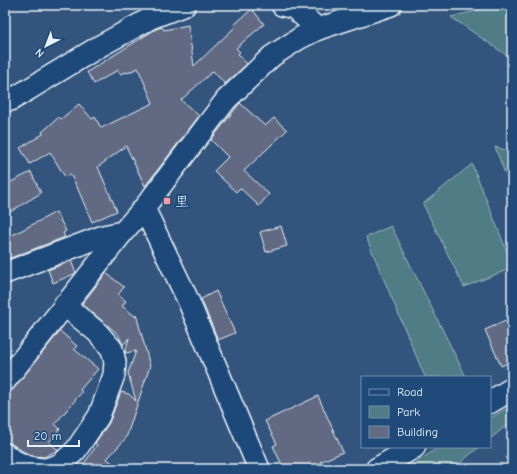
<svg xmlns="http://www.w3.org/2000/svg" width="517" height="474" font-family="'Comic Neue','Klee One',sans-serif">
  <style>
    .green { fill: #507c85; stroke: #9cb6be }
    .building { fill: #626b83; stroke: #e8f1f8 }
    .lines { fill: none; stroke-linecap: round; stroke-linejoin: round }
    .minor-casing { stroke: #e8f1f8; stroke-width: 24 }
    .major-casing { stroke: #e8f1f8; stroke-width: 25 }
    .minor { stroke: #1f4a7a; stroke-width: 21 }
    .major { stroke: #1f4a7a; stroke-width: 22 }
    .poi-dot { fill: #ff9aa2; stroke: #1f4a7a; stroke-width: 1.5 }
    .labels { text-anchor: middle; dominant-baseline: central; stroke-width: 4; stroke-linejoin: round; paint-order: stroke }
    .poi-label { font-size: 14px; fill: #e8f1f8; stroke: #1f4a7a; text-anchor: start }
  </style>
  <rect width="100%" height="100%" fill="#33547d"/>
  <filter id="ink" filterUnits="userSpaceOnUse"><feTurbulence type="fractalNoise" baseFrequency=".025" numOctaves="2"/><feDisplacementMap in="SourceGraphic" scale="8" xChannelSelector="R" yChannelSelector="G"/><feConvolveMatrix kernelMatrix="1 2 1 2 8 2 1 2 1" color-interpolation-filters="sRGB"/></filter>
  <g filter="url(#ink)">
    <g class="green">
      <path d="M 499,5 L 512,5 L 512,59 L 451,17 Z"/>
      <path d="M 495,147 L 512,152 L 512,192 Z"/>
      <path d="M 472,164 L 512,264 L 512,268 L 464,287 L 423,204 Z"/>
      <path d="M 391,226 L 466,377 L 425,377 L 366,237 Z"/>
      <path d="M 506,409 L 512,416 L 512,421 L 490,439 L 490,418 Z"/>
      <path d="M 439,447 L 479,447 L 453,469 L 407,469 Z"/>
    </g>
    <g class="building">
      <path d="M 252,9 L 264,24 L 236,48 L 240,52 L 238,54 L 247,64 L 225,84 L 213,71 L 181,100 L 199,116 L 146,185 L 145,186 L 126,146 L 98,167 L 117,211 L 92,222 L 77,187 L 70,174 L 65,177 L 50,152 L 30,164 L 20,148 L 43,134 L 42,132 L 59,117 L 61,119 L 79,104 L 92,119 L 95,117 L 101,128 L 153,103 L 138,68 L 127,73 L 126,72 L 120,74 L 118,70 L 94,84 L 87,72 L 156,29 L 162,27 L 164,30 L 188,25 L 194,66 L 235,27 L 234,25 Z"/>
      <path d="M 240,103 L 265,126 L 274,118 L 287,130 L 244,171 L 269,194 L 259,206 L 240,188 L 236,192 L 214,171 L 228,157 L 211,140 Z"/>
      <path d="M 31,172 L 41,193 L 5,215 L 5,185 Z"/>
      <path d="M 56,212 L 66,231 L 63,233 L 65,237 L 5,260 L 5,239 Z"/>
      <path d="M 281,226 L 287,246 L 266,252 L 260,232 Z"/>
      <path d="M 71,261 L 76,273 L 74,274 L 53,283 L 48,270 Z"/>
      <path d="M 106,273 L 124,287 L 118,295 L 126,301 L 122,306 L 136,317 L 136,314 L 150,366 L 126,438 L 107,459 L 121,469 L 80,469 L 97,445 L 95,443 L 109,423 L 121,392 L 129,394 L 136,401 L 128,373 L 136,351 L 125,353 L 129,338 L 123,345 L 118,334 L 82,304 Z"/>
      <path d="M 216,291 L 235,333 L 218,340 L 201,299 Z"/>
      <path d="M 512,318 L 512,361 L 501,366 L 485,330 Z"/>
      <path d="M 60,331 L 77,346 L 74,349 L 98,369 L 80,390 L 82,392 L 55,424 L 60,429 L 49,442 L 58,450 L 44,457 L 35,456 L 24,452 L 12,444 L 5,442 L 5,395 L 14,388 Z"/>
      <path d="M 318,396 L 343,452 L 320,462 L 323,469 L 284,469 L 273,446 L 277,444 L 265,421 Z"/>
    </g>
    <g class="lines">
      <g class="minor-casing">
        <g id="minor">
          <path d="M 282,5 L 294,8 L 318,29"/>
          <path d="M 5,101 L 11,100 L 100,46 L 151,18 L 185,5"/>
          <path d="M 144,208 L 188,300 L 259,469"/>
          <path d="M 5,273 L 103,236 L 123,232"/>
          <path d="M 5,381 L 123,232 L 144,208 L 226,100 L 272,56 L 300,38 L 318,29 L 391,5"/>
          <path d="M 5,454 C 17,464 28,468 43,469"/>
          <path d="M 47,469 L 61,464 L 76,450 L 99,416 L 114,375 L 115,362 L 112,349 L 97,332 L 64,305"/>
        </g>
      </g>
      <g class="major-casing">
        <g id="major">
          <path d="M 490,402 L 512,389"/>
          <path d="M 377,469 L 414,447"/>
        </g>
      </g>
      <use href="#minor" class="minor"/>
      <use href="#major" class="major"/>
    </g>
  </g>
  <rect class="poi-dot" x="163" y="197" width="8" height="8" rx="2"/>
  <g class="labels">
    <g class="poi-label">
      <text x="175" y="201">里</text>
    </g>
  </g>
  <rect width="517" height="474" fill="none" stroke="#1f4a7a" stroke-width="20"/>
  <rect x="10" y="10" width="497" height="454" fill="none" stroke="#e8f1f8" stroke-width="1.5" filter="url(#ink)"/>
  <rect x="361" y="376" width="130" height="72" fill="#1f4a7a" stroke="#6f8dac"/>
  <rect x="369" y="389" width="20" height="6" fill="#1f4a7a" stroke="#6f8dac"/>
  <text x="397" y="396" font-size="12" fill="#e8f1f8">Road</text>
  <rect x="369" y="406" width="20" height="12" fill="#507c85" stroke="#6f8dac"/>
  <text x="397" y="416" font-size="12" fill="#e8f1f8">Park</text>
  <rect x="369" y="426" width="20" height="12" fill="#626b83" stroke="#6f8dac"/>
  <text x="397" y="436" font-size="12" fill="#e8f1f8">Building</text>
  <g transform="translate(46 46) rotate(222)" stroke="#1f4a7a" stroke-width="3" paint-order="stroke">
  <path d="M0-3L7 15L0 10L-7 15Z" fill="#e8f1f8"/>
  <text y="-6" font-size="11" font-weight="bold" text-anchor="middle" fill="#e8f1f8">N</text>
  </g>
  <path d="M28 440v6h51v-6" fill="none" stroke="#e8f1f8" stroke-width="2"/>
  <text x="34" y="440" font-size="12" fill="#e8f1f8" stroke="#1f4a7a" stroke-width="3" paint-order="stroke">20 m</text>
</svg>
